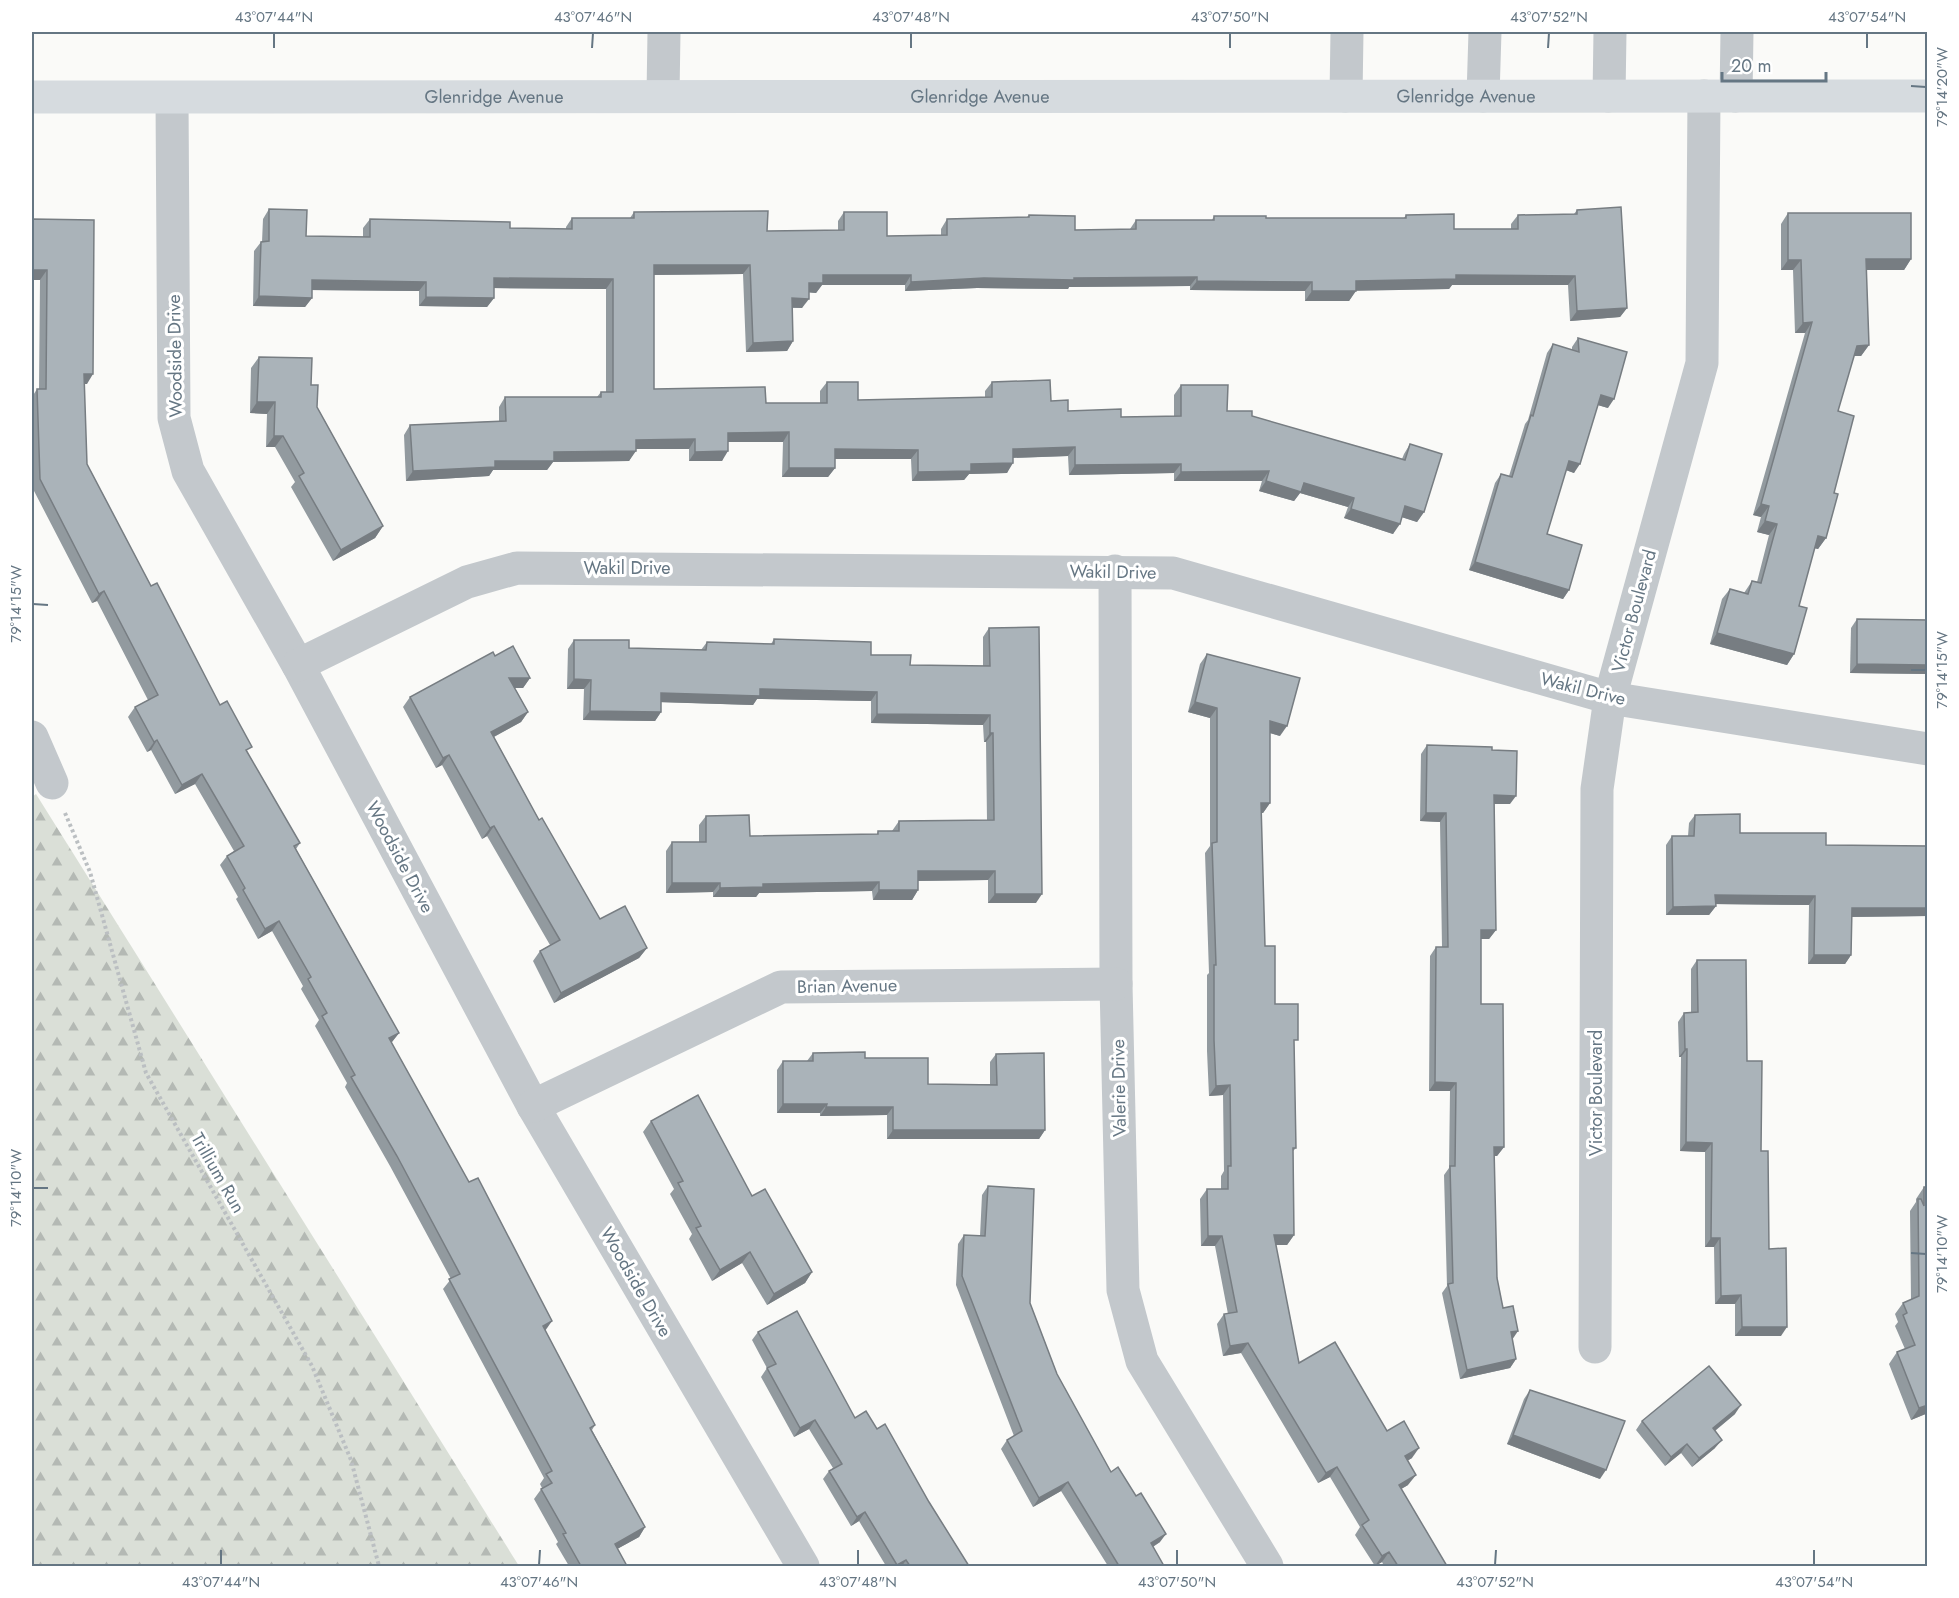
<svg xmlns="http://www.w3.org/2000/svg" width="1959" height="1598" font-family="Jost,sans-serif">
  <style>
    .forest { fill: url(#forest-firs) }
    .lines { fill: none; stroke-linecap: round; stroke-linejoin: round }
    .path { stroke: #bbbfc2; stroke-width: 4; stroke-dasharray: 3 3; stroke-linecap: butt }
    .minor { stroke: #c3c8cc; stroke-width: 33 }
    .major { stroke: #d6dbdf; stroke-width: 33 }
    .wall { fill: #929a9f }
    .shaded-wall { fill: #777d82 }
    .building { fill: #aab3b9; stroke: #777d82; stroke-width: 1.5 }
    .ticks { fill: none; stroke: #657683; stroke-width: 2 }
    .labels { text-anchor: middle; dominant-baseline: central; stroke-width: 6; stroke-linejoin: round; paint-order: stroke }
    .street-label { font-size: 18px; fill: #657683; stroke: #fff }
    .neatline { fill: none; stroke: #657683; stroke-width: 2 }
    .ticks-label { font-size: 15px; text-anchor: middle; fill: #657683 }
  </style>
  <defs>
    <pattern id="forest-firs" width="22" height="20" patternUnits="userSpaceOnUse" patternTransform="scale(1.5)"><rect width="22" height="20" fill="#dadfd7"/><path d="M5 1l3.5 6h-7zM16 11l3.5 6h-7z" fill="#b4b9b4"/></pattern>
  </defs>
  <rect width="100%" height="100%" fill="#fafaf8"/>
  <path class="forest" d="M 36,794 L 519,1566 L 32,1566 L 32,797 Z"/>
  <g class="lines">
    <path class="path" d="M 65,813 L 90,872 L 146,1073 L 312,1366 L 351,1460 L 379,1566"/>
    <g class="minor">
      <path d="M 663,95 L 664,32"/>
      <path d="M 1346,96 L 1347,32"/>
      <path d="M 1483,96 L 1485,32"/>
      <path d="M 1609,96 L 1610,32"/>
      <path d="M 1736,96 L 1737,32"/>
      <path d="M 172,98 L 174,418 L 188,471 L 298,665 L 533,1106 L 803,1566"/>
      <path d="M 1115,571 L 1116,984 L 1123,1290 L 1142,1361 L 1267,1566"/>
      <path d="M 298,665 L 467,582 L 517,568 L 1173,573 L 1610,698 L 1928,749"/>
      <path d="M 32,737 L 52,783"/>
      <path d="M 533,1106 L 781,987 L 1116,984"/>
      <path d="M 1595,1347 L 1597,789 L 1610,698 L 1702,363 L 1704,96"/>
    </g>
    <path class="major" id="s1" d="M 32,97 L 1928,96"/>
  </g>
  <g class="wall">
    <path d="M 269,209 L 306,236 L 363,237 L 363,228 L 370,219 L 510,228 L 566,229 L 566,227 L 572,218 L 630,218 L 634,212 L 767,231 L 838,231 L 838,221 L 844,212 L 887,236 L 941,235 L 941,229 L 947,219 L 1027,217 L 1029,215 L 1075,230 L 1130,229 L 1136,220 L 1212,220 L 1214,216 L 1266,218 L 1404,218 L 1406,215 L 1454,229 L 1511,229 L 1511,224 L 1518,215 L 1574,214 L 1577,210 L 1627,308 L 1620,317 L 1570,321 L 1568,285 L 1452,285 L 1449,289 L 1356,290 L 1349,301 L 1305,301 L 1305,291 L 1190,290 L 1190,286 L 1069,287 L 1068,289 L 977,288 L 905,291 L 905,285 L 822,285 L 816,293 L 809,292 L 802,308 L 792,308 L 793,341 L 787,351 L 746,352 L 743,274 L 654,275 L 654,389 L 766,403 L 820,403 L 820,391 L 827,382 L 858,400 L 985,397 L 985,391 L 992,382 L 1051,401 L 1068,411 L 1121,417 L 1174,416 L 1174,395 L 1181,385 L 1227,411 L 1252,416 L 1402,459 L 1404,454 L 1410,444 L 1424,512 L 1417,522 L 1402,517 L 1393,534 L 1344,518 L 1348,507 L 1300,493 L 1294,501 L 1259,491 L 1262,481 L 1174,481 L 1174,473 L 1069,475 L 1068,456 L 1013,458 L 1007,473 L 969,474 L 964,480 L 912,481 L 911,459 L 835,459 L 835,468 L 828,477 L 782,477 L 783,442 L 728,442 L 722,461 L 689,461 L 689,449 L 636,449 L 629,461 L 553,462 L 547,470 L 493,470 L 489,476 L 406,481 L 404,435 L 410,425 L 499,421 L 499,407 L 505,397 L 597,397 L 601,392 L 606,392 L 606,289 L 494,288 L 494,298 L 487,307 L 419,306 L 419,291 L 312,290 L 312,298 L 305,307 L 253,306 L 254,251 L 261,242 L 262,242 L 263,219 Z"/>
    <path d="M 1788,213 L 1911,259 L 1904,270 L 1866,270 L 1869,345 L 1861,356 L 1854,356 L 1838,411 L 1834,493 L 1826,538 L 1818,549 L 1814,548 L 1799,606 L 1794,654 L 1787,665 L 1710,644 L 1722,599 L 1730,589 L 1744,593 L 1752,581 L 1757,582 L 1769,535 L 1757,532 L 1761,517 L 1753,515 L 1805,333 L 1795,333 L 1793,270 L 1781,270 L 1781,224 Z"/>
    <path d="M 32,219 L 87,384 L 84,384 L 87,464 L 151,586 L 300,843 L 296,849 L 399,1033 L 391,1043 L 595,1425 L 592,1430 L 645,1527 L 639,1537 L 617,1549 L 627,1566 L 569,1566 L 556,1544 L 558,1542 L 534,1499 L 542,1488 L 540,1484 L 544,1478 L 443,1289 L 451,1279 L 390,1166 L 345,1087 L 347,1083 L 315,1026 L 319,1020 L 301,989 L 303,986 L 272,931 L 258,939 L 236,899 L 238,897 L 220,865 L 227,856 L 234,851 L 195,784 L 175,794 L 151,750 L 147,752 L 128,717 L 135,707 L 148,700 L 97,601 L 92,603 L 33,489 L 32,450 L 32,397 L 37,389 L 39,389 L 40,280 Z"/>
    <path d="M 1578,338 L 1608,408 L 1598,405 L 1574,473 L 1566,470 L 1547,534 L 1569,590 L 1563,599 L 1469,570 L 1495,483 L 1501,474 L 1509,476 L 1525,424 L 1528,420 L 1547,353 L 1553,344 L 1572,350 L 1572,347 Z"/>
    <path d="M 259,357 L 311,385 L 317,407 L 383,526 L 375,538 L 333,561 L 291,487 L 295,482 L 275,447 L 266,447 L 267,414 L 250,413 L 251,368 Z"/>
    <path d="M 1857,619 L 1928,620 L 1928,674 L 1850,673 L 1851,628 Z"/>
    <path d="M 989,628 L 1036,903 L 988,903 L 988,880 L 918,881 L 918,890 L 912,900 L 873,900 L 872,891 L 759,893 L 756,897 L 713,897 L 713,892 L 666,893 L 666,851 L 672,842 L 699,842 L 699,825 L 706,816 L 750,836 L 877,834 L 878,831 L 892,831 L 899,821 L 987,820 L 986,742 L 984,742 L 983,725 L 871,723 L 871,701 L 757,699 L 753,705 L 661,702 L 661,712 L 655,721 L 583,720 L 584,689 L 567,689 L 568,649 L 574,640 L 629,648 L 701,650 L 707,642 L 771,644 L 774,639 L 871,655 L 910,665 L 983,666 L 983,637 Z"/>
    <path d="M 1207,654 L 1280,736 L 1270,733 L 1270,803 L 1263,813 L 1261,813 L 1265,946 L 1275,1004 L 1294,1046 L 1296,1148 L 1293,1151 L 1294,1235 L 1287,1245 L 1276,1245 L 1299,1363 L 1387,1431 L 1412,1458 L 1407,1461 L 1408,1485 L 1401,1489 L 1447,1566 L 1384,1566 L 1382,1562 L 1375,1566 L 1355,1535 L 1360,1527 L 1330,1477 L 1318,1483 L 1241,1353 L 1223,1356 L 1217,1324 L 1224,1314 L 1228,1314 L 1215,1246 L 1201,1246 L 1200,1199 L 1207,1189 L 1221,1189 L 1221,1176 L 1224,1171 L 1223,1095 L 1209,1096 L 1207,1051 L 1207,975 L 1209,973 L 1205,853 L 1210,846 L 1210,718 L 1188,712 L 1200,664 Z"/>
    <path d="M 495,656 L 530,678 L 523,688 L 515,688 L 528,712 L 521,722 L 494,737 L 539,820 L 600,919 L 647,948 L 639,958 L 554,1003 L 533,961 L 540,951 L 550,945 L 487,836 L 482,839 L 442,765 L 436,768 L 403,707 L 410,697 Z"/>
    <path d="M 1427,745 L 1492,750 L 1510,804 L 1494,804 L 1496,930 L 1489,939 L 1481,939 L 1481,1004 L 1504,1147 L 1497,1156 L 1494,1156 L 1497,1278 L 1503,1308 L 1512,1339 L 1516,1359 L 1510,1368 L 1460,1379 L 1442,1293 L 1447,1286 L 1444,1175 L 1449,1168 L 1450,1091 L 1429,1091 L 1430,956 L 1436,947 L 1442,947 L 1440,822 L 1420,821 L 1421,754 Z"/>
    <path d="M 1695,815 L 1740,833 L 1826,845 L 1928,846 L 1928,916 L 1852,917 L 1851,955 L 1845,964 L 1808,964 L 1809,905 L 1716,904 L 1716,906 L 1709,915 L 1666,915 L 1666,845 L 1672,836 L 1688,836 L 1689,823 Z"/>
    <path d="M 1697,960 L 1747,1061 L 1761,1151 L 1769,1249 L 1781,1336 L 1735,1336 L 1735,1304 L 1715,1304 L 1714,1247 L 1705,1247 L 1705,1152 L 1680,1151 L 1681,1057 L 1679,1057 L 1678,1022 L 1684,1013 L 1691,1013 L 1691,969 Z"/>
    <path d="M 813,1053 L 865,1058 L 928,1084 L 990,1084 L 990,1062 L 996,1054 L 1045,1130 L 1039,1139 L 887,1139 L 887,1115 L 820,1116 L 820,1113 L 777,1113 L 777,1070 L 783,1061 L 807,1061 Z"/>
    <path d="M 651,1121 L 752,1196 L 812,1272 L 805,1283 L 767,1305 L 742,1263 L 712,1281 L 689,1239 L 692,1234 L 670,1194 L 674,1189 L 643,1132 Z"/>
    <path d="M 988,1186 L 1030,1303 L 1057,1374 L 1111,1472 L 1160,1542 L 1153,1547 L 1164,1566 L 1108,1566 L 1061,1491 L 1033,1507 L 1001,1449 L 1007,1440 L 1014,1436 L 956,1285 L 958,1244 L 964,1235 L 980,1236 L 982,1195 Z"/>
    <path d="M 1924,1187 L 1928,1413 L 1911,1420 L 1889,1364 L 1897,1352 L 1905,1349 L 1895,1326 L 1898,1322 L 1895,1314 L 1903,1303 L 1911,1300 L 1910,1211 L 1916,1202 L 1916,1199 Z"/>
    <path d="M 758,1332 L 855,1418 L 877,1429 L 929,1502 L 969,1566 L 886,1566 L 859,1521 L 851,1526 L 823,1479 L 829,1471 L 833,1468 L 809,1429 L 794,1437 L 761,1377 L 767,1368 L 752,1340 Z"/>
    <path d="M 1530,1390 L 1600,1479 L 1507,1444 L 1524,1399 Z"/>
    <path d="M 1735,1414 L 1715,1431 L 1715,1448 L 1692,1467 L 1681,1453 L 1665,1466 L 1636,1430 L 1642,1421 Z"/>
  </g>
  <g class="shaded-wall">
    <path d="M 1866,259 L 1911,259 L 1904,270 L 1858,270 Z"/>
    <path d="M 1788,260 L 1801,260 L 1793,270 L 1781,270 Z"/>
    <path d="M 654,265 L 750,265 L 743,274 L 648,275 Z"/>
    <path d="M 32,270 L 47,270 L 40,280 L 32,280 Z"/>
    <path d="M 823,275 L 911,275 L 905,285 L 822,285 L 816,293 L 802,292 L 809,283 Z"/>
    <path d="M 1456,275 L 1575,276 L 1568,285 L 1452,285 L 1449,289 L 1349,291 L 1356,281 Z"/>
    <path d="M 1197,277 L 1190,286 L 1069,287 L 1068,289 L 977,288 L 905,291 L 911,282 L 984,278 Z"/>
    <path d="M 494,278 L 613,279 L 606,289 L 488,288 Z"/>
    <path d="M 312,280 L 426,282 L 419,291 L 306,290 Z"/>
    <path d="M 1197,281 L 1312,282 L 1305,291 L 1190,290 Z"/>
    <path d="M 1312,291 L 1356,291 L 1349,301 L 1305,301 Z"/>
    <path d="M 259,296 L 312,298 L 305,307 L 253,306 Z"/>
    <path d="M 426,297 L 494,298 L 487,307 L 419,306 Z"/>
    <path d="M 792,298 L 809,299 L 802,308 L 785,307 Z"/>
    <path d="M 1627,308 L 1620,317 L 1570,321 L 1577,311 Z"/>
    <path d="M 1812,322 L 1805,333 L 1795,333 L 1803,323 Z"/>
    <path d="M 793,341 L 787,351 L 746,352 L 753,343 Z"/>
    <path d="M 1869,345 L 1861,356 L 1849,356 L 1857,346 Z"/>
    <path d="M 84,374 L 93,374 L 87,384 L 77,384 Z"/>
    <path d="M 1601,395 L 1614,399 L 1608,408 L 1594,404 Z"/>
    <path d="M 257,402 L 275,402 L 267,414 L 250,413 Z"/>
    <path d="M 789,432 L 783,442 L 721,442 L 728,433 Z"/>
    <path d="M 274,436 L 283,436 L 275,447 L 266,447 Z"/>
    <path d="M 695,439 L 689,449 L 629,449 L 636,440 Z"/>
    <path d="M 1075,447 L 1068,456 L 1006,458 L 1013,449 Z"/>
    <path d="M 835,449 L 918,450 L 911,459 L 828,459 Z"/>
    <path d="M 636,451 L 629,461 L 553,462 L 547,470 L 493,470 L 489,476 L 406,481 L 413,471 L 554,452 Z"/>
    <path d="M 728,451 L 722,461 L 689,461 L 695,452 Z"/>
    <path d="M 1569,461 L 1580,464 L 1574,473 L 1563,469 Z"/>
    <path d="M 1013,463 L 1007,473 L 969,474 L 964,480 L 912,481 L 918,472 L 971,464 Z"/>
    <path d="M 1181,464 L 1174,473 L 1069,475 L 1075,465 Z"/>
    <path d="M 789,468 L 835,468 L 828,477 L 782,477 Z"/>
    <path d="M 1269,471 L 1262,481 L 1174,481 L 1181,472 Z"/>
    <path d="M 1266,481 L 1304,483 L 1354,498 L 1348,507 L 1300,493 L 1294,501 L 1259,491 Z"/>
    <path d="M 1761,504 L 1769,506 L 1761,517 L 1753,515 Z"/>
    <path d="M 1405,506 L 1424,512 L 1417,522 L 1398,516 Z"/>
    <path d="M 1351,509 L 1400,524 L 1393,534 L 1344,518 Z"/>
    <path d="M 1765,521 L 1777,524 L 1769,535 L 1757,532 Z"/>
    <path d="M 383,526 L 375,538 L 333,561 L 341,550 Z"/>
    <path d="M 1818,536 L 1826,538 L 1818,549 L 1810,547 Z"/>
    <path d="M 1475,562 L 1569,590 L 1563,599 L 1469,570 Z"/>
    <path d="M 104,591 L 97,601 L 92,603 L 99,594 Z"/>
    <path d="M 1717,633 L 1794,654 L 1787,665 L 1710,644 Z"/>
    <path d="M 1857,664 L 1928,665 L 1928,674 L 1850,673 Z"/>
    <path d="M 509,678 L 530,678 L 523,688 L 502,688 Z"/>
    <path d="M 574,679 L 591,680 L 584,689 L 567,689 Z"/>
    <path d="M 760,689 L 877,692 L 871,701 L 757,699 L 753,705 L 655,702 L 661,693 Z"/>
    <path d="M 1195,702 L 1217,708 L 1210,718 L 1188,712 Z"/>
    <path d="M 590,711 L 661,712 L 655,721 L 583,720 Z"/>
    <path d="M 528,712 L 521,722 L 484,742 L 491,732 Z"/>
    <path d="M 877,714 L 990,715 L 983,725 L 871,723 Z"/>
    <path d="M 1270,721 L 1287,726 L 1280,736 L 1263,731 Z"/>
    <path d="M 990,733 L 993,733 L 986,742 L 984,742 Z"/>
    <path d="M 157,740 L 151,750 L 147,752 L 154,742 Z"/>
    <path d="M 449,755 L 442,765 L 436,768 L 443,758 Z"/>
    <path d="M 202,774 L 195,784 L 175,794 L 182,785 Z"/>
    <path d="M 1494,795 L 1516,796 L 1510,804 L 1488,804 Z"/>
    <path d="M 1261,803 L 1270,803 L 1263,813 L 1254,813 Z"/>
    <path d="M 1426,813 L 1446,813 L 1440,822 L 1420,821 Z"/>
    <path d="M 494,826 L 487,836 L 482,839 L 490,828 Z"/>
    <path d="M 918,871 L 995,871 L 988,880 L 911,881 Z"/>
    <path d="M 879,882 L 872,891 L 759,893 L 756,897 L 713,897 L 720,888 L 763,884 Z"/>
    <path d="M 672,883 L 720,883 L 713,892 L 666,893 Z"/>
    <path d="M 879,890 L 918,890 L 912,900 L 873,900 Z"/>
    <path d="M 995,894 L 1042,894 L 1036,903 L 988,903 Z"/>
    <path d="M 1715,895 L 1815,896 L 1809,905 L 1709,904 Z"/>
    <path d="M 1716,906 L 1709,915 L 1666,915 L 1673,907 Z"/>
    <path d="M 1852,908 L 1928,908 L 1928,916 L 1846,917 Z"/>
    <path d="M 279,921 L 272,931 L 258,939 L 265,929 Z"/>
    <path d="M 1481,930 L 1496,930 L 1489,939 L 1474,939 Z"/>
    <path d="M 647,948 L 639,958 L 554,1003 L 561,993 Z"/>
    <path d="M 1814,955 L 1851,955 L 1845,964 L 1808,964 Z"/>
    <path d="M 399,1033 L 392,1042 L 382,1048 L 389,1038 Z"/>
    <path d="M 1685,1049 L 1687,1049 L 1681,1057 L 1679,1057 Z"/>
    <path d="M 1435,1082 L 1456,1083 L 1450,1091 L 1429,1091 Z"/>
    <path d="M 1230,1085 L 1223,1095 L 1209,1096 L 1216,1086 Z"/>
    <path d="M 783,1104 L 827,1104 L 820,1113 L 777,1113 Z"/>
    <path d="M 826,1107 L 893,1107 L 887,1115 L 820,1116 Z"/>
    <path d="M 893,1130 L 1045,1130 L 1039,1139 L 887,1139 Z"/>
    <path d="M 1686,1142 L 1712,1143 L 1705,1152 L 1680,1151 Z"/>
    <path d="M 1494,1147 L 1504,1147 L 1497,1156 L 1488,1156 Z"/>
    <path d="M 1274,1235 L 1294,1235 L 1287,1245 L 1267,1245 Z"/>
    <path d="M 1208,1236 L 1222,1236 L 1215,1246 L 1201,1246 Z"/>
    <path d="M 1711,1238 L 1720,1238 L 1714,1247 L 1705,1247 Z"/>
    <path d="M 750,1252 L 742,1263 L 712,1281 L 720,1270 Z"/>
    <path d="M 812,1272 L 805,1283 L 767,1305 L 774,1294 Z"/>
    <path d="M 1741,1295 L 1735,1304 L 1715,1304 L 1721,1296 Z"/>
    <path d="M 552,1321 L 545,1331 L 543,1326 Z"/>
    <path d="M 1742,1327 L 1787,1327 L 1781,1336 L 1735,1336 Z"/>
    <path d="M 1518,1331 L 1512,1340 L 1511,1332 Z"/>
    <path d="M 1248,1343 L 1241,1353 L 1223,1356 L 1230,1346 Z"/>
    <path d="M 1516,1359 L 1510,1368 L 1460,1379 L 1467,1370 Z"/>
    <path d="M 1741,1405 L 1735,1414 L 1707,1437 L 1713,1428 Z"/>
    <path d="M 1928,1405 L 1928,1413 L 1911,1420 L 1919,1408 Z"/>
    <path d="M 815,1420 L 809,1429 L 794,1437 L 800,1428 Z"/>
    <path d="M 1513,1435 L 1606,1470 L 1600,1479 L 1507,1444 Z"/>
    <path d="M 1722,1440 L 1715,1448 L 1692,1467 L 1699,1458 Z"/>
    <path d="M 1687,1444 L 1681,1453 L 1665,1466 L 1671,1457 Z"/>
    <path d="M 1419,1448 L 1412,1458 L 1398,1466 L 1405,1456 Z"/>
    <path d="M 1337,1467 L 1330,1477 L 1318,1483 L 1326,1473 Z"/>
    <path d="M 1416,1475 L 1408,1485 L 1391,1495 L 1399,1485 Z"/>
    <path d="M 1068,1482 L 1061,1491 L 1033,1507 L 1039,1498 Z"/>
    <path d="M 865,1512 L 859,1521 L 851,1526 L 857,1517 Z"/>
    <path d="M 645,1527 L 639,1537 L 608,1554 L 615,1544 Z"/>
    <path d="M 1166,1534 L 1160,1542 L 1144,1552 L 1151,1543 Z"/>
    <path d="M 1389,1552 L 1382,1562 L 1375,1566 L 1382,1556 Z"/>
    <path d="M 906,1560 L 902,1566 L 896,1566 L 897,1565 Z"/>
  </g>
  <g class="building">
    <path d="M 1621,207 L 1627,308 L 1577,311 L 1575,276 L 1456,275 L 1456,279 L 1356,281 L 1356,291 L 1312,291 L 1312,282 L 1197,281 L 1197,277 L 1074,278 L 1074,280 L 984,278 L 911,282 L 911,275 L 823,275 L 823,283 L 809,283 L 809,299 L 792,298 L 793,341 L 753,343 L 750,265 L 654,265 L 654,389 L 765,387 L 766,403 L 827,403 L 827,382 L 858,382 L 858,400 L 992,397 L 992,382 L 1050,380 L 1051,401 L 1068,400 L 1068,411 L 1121,409 L 1121,417 L 1181,416 L 1181,385 L 1228,385 L 1227,411 L 1252,411 L 1252,416 L 1405,460 L 1410,444 L 1442,454 L 1424,512 L 1405,506 L 1400,524 L 1351,509 L 1354,498 L 1304,483 L 1301,492 L 1266,481 L 1269,471 L 1181,472 L 1181,464 L 1075,465 L 1075,447 L 1013,449 L 1013,463 L 971,464 L 971,471 L 918,472 L 918,450 L 835,449 L 835,468 L 789,468 L 789,432 L 728,433 L 728,451 L 695,452 L 695,439 L 636,440 L 636,451 L 554,452 L 554,461 L 495,461 L 495,467 L 413,471 L 410,425 L 506,421 L 505,397 L 601,397 L 601,392 L 613,392 L 613,279 L 494,278 L 494,298 L 426,297 L 426,282 L 312,280 L 312,298 L 259,296 L 261,242 L 269,241 L 269,209 L 307,210 L 306,236 L 370,237 L 370,219 L 510,222 L 510,228 L 572,229 L 572,218 L 634,218 L 634,212 L 768,211 L 767,231 L 844,230 L 844,212 L 887,212 L 887,236 L 947,235 L 947,219 L 1029,217 L 1029,215 L 1075,216 L 1075,230 L 1136,229 L 1136,220 L 1214,220 L 1214,216 L 1266,216 L 1266,218 L 1406,218 L 1406,215 L 1454,214 L 1454,229 L 1518,229 L 1518,215 L 1577,214 L 1577,210 Z"/>
    <path d="M 1788,213 L 1911,213 L 1911,259 L 1866,259 L 1869,345 L 1857,346 L 1838,411 L 1854,416 L 1834,493 L 1838,494 L 1826,538 L 1818,536 L 1799,606 L 1807,608 L 1794,654 L 1717,633 L 1730,589 L 1748,594 L 1752,581 L 1761,583 L 1777,524 L 1765,521 L 1769,506 L 1761,504 L 1812,322 L 1803,323 L 1801,260 L 1788,260 Z"/>
    <path d="M 32,219 L 94,220 L 93,374 L 84,374 L 87,464 L 151,586 L 157,583 L 220,705 L 227,701 L 252,747 L 246,750 L 300,843 L 294,846 L 399,1033 L 389,1038 L 469,1182 L 478,1178 L 552,1321 L 543,1326 L 595,1425 L 590,1428 L 645,1527 L 615,1544 L 627,1566 L 581,1566 L 563,1534 L 566,1533 L 541,1489 L 552,1483 L 546,1474 L 552,1471 L 449,1279 L 460,1274 L 397,1156 L 351,1077 L 355,1075 L 322,1016 L 327,1013 L 308,979 L 311,977 L 279,921 L 265,929 L 243,890 L 245,888 L 227,856 L 244,846 L 202,774 L 182,785 L 157,740 L 154,742 L 135,707 L 158,695 L 104,591 L 99,594 L 40,479 L 37,389 L 46,389 L 47,270 L 32,270 Z"/>
    <path d="M 1578,338 L 1627,352 L 1614,399 L 1601,395 L 1580,464 L 1569,461 L 1547,534 L 1582,545 L 1569,590 L 1475,562 L 1501,474 L 1512,477 L 1531,415 L 1533,416 L 1553,344 L 1579,352 Z"/>
    <path d="M 259,357 L 312,358 L 311,385 L 318,385 L 317,407 L 383,526 L 341,550 L 299,476 L 304,473 L 283,436 L 274,436 L 275,402 L 257,402 Z"/>
    <path d="M 1857,619 L 1928,620 L 1928,665 L 1857,664 Z"/>
    <path d="M 1039,627 L 1042,894 L 995,894 L 995,871 L 918,871 L 918,890 L 879,890 L 879,882 L 763,884 L 763,887 L 720,888 L 720,883 L 672,883 L 672,842 L 706,842 L 706,816 L 749,815 L 750,836 L 878,834 L 878,831 L 899,831 L 899,821 L 994,820 L 993,733 L 990,733 L 990,715 L 877,714 L 877,692 L 760,689 L 760,696 L 661,693 L 661,712 L 590,711 L 591,680 L 574,679 L 574,640 L 629,640 L 629,648 L 706,650 L 707,642 L 774,644 L 774,639 L 871,642 L 871,655 L 911,655 L 910,665 L 990,666 L 989,628 Z"/>
    <path d="M 513,646 L 530,678 L 509,678 L 528,712 L 491,732 L 539,820 L 542,818 L 600,919 L 625,906 L 647,948 L 561,993 L 540,951 L 560,940 L 494,826 L 490,828 L 449,755 L 443,758 L 410,697 L 493,652 L 495,656 Z"/>
    <path d="M 1207,654 L 1300,678 L 1287,726 L 1270,721 L 1270,803 L 1261,803 L 1265,946 L 1275,946 L 1275,1004 L 1298,1004 L 1298,1040 L 1294,1040 L 1296,1148 L 1293,1148 L 1294,1235 L 1274,1235 L 1299,1363 L 1335,1342 L 1387,1431 L 1404,1421 L 1419,1448 L 1405,1456 L 1416,1475 L 1399,1485 L 1447,1566 L 1398,1566 L 1389,1552 L 1382,1556 L 1362,1525 L 1369,1520 L 1337,1467 L 1326,1473 L 1248,1343 L 1230,1346 L 1224,1314 L 1237,1312 L 1222,1236 L 1208,1236 L 1207,1189 L 1228,1189 L 1228,1166 L 1231,1166 L 1230,1085 L 1216,1086 L 1214,1040 L 1214,965 L 1216,965 L 1212,843 L 1217,842 L 1217,708 L 1195,702 Z"/>
    <path d="M 1427,745 L 1492,747 L 1492,750 L 1517,751 L 1516,796 L 1494,795 L 1496,930 L 1481,930 L 1481,1004 L 1503,1004 L 1504,1147 L 1494,1147 L 1497,1278 L 1503,1308 L 1513,1306 L 1518,1331 L 1511,1332 L 1516,1359 L 1467,1370 L 1448,1284 L 1453,1283 L 1450,1166 L 1455,1166 L 1456,1083 L 1435,1082 L 1436,947 L 1448,947 L 1446,813 L 1426,813 Z"/>
    <path d="M 1740,814 L 1740,833 L 1826,833 L 1826,845 L 1928,846 L 1928,908 L 1852,908 L 1851,955 L 1814,955 L 1815,896 L 1715,895 L 1716,906 L 1673,907 L 1672,836 L 1694,836 L 1695,815 Z"/>
    <path d="M 1697,960 L 1746,960 L 1747,1061 L 1762,1061 L 1761,1151 L 1768,1151 L 1769,1249 L 1786,1248 L 1787,1327 L 1742,1327 L 1741,1295 L 1721,1296 L 1720,1238 L 1711,1238 L 1712,1143 L 1686,1142 L 1687,1049 L 1685,1049 L 1684,1013 L 1698,1012 Z"/>
    <path d="M 865,1052 L 865,1058 L 928,1058 L 928,1084 L 997,1085 L 996,1054 L 1044,1053 L 1045,1130 L 893,1130 L 893,1107 L 826,1107 L 827,1104 L 783,1104 L 783,1061 L 813,1061 L 813,1053 Z"/>
    <path d="M 698,1095 L 752,1196 L 765,1189 L 812,1272 L 774,1294 L 750,1252 L 720,1270 L 696,1228 L 701,1226 L 678,1183 L 683,1181 L 651,1121 Z"/>
    <path d="M 988,1186 L 1034,1189 L 1030,1303 L 1057,1374 L 1111,1472 L 1118,1467 L 1136,1496 L 1141,1493 L 1166,1534 L 1151,1543 L 1164,1566 L 1119,1566 L 1068,1482 L 1039,1498 L 1007,1440 L 1022,1431 L 962,1276 L 964,1235 L 985,1236 Z"/>
    <path d="M 1924,1187 L 1928,1187 L 1928,1405 L 1919,1408 L 1897,1352 L 1915,1345 L 1903,1315 L 1907,1313 L 1903,1303 L 1919,1296 L 1918,1199 L 1921,1199 L 1924,1206 Z"/>
    <path d="M 797,1311 L 855,1418 L 866,1411 L 877,1429 L 885,1424 L 929,1502 L 969,1566 L 910,1566 L 906,1560 L 897,1565 L 865,1512 L 857,1517 L 829,1471 L 842,1464 L 815,1420 L 800,1428 L 767,1368 L 776,1364 L 758,1332 Z"/>
    <path d="M 1709,1366 L 1741,1405 L 1713,1428 L 1722,1440 L 1699,1458 L 1687,1444 L 1671,1457 L 1642,1421 Z"/>
    <path d="M 1530,1390 L 1625,1421 L 1606,1470 L 1513,1435 Z"/>
  </g>
  <path class="ticks" d="M 274,48 L 274,33M 592,48 L 593,33M 911,48 L 911,33M 1230,48 L 1230,33M 1548,48 L 1549,33M 1867,48 L 1867,33M 1911,86 L 1926,87M 33,604 L 48,605M 1911,670 L 1926,670M 33,1188 L 48,1188M 1911,1253 L 1926,1254M 221,1565 L 221,1550M 539,1565 L 540,1550M 858,1565 L 858,1550M 1177,1565 L 1177,1550M 1495,1565 L 1496,1550M 1814,1565 L 1814,1550"/>
  <g class="labels">
    <g class="street-label">
      <text stroke="none"><textPath href="#s1" startOffset="462">Glenridge Avenue</textPath></text>
      <text stroke="none"><textPath href="#s1" startOffset="948">Glenridge Avenue</textPath></text>
      <text stroke="none"><textPath href="#s1" startOffset="1434">Glenridge Avenue</textPath></text>
      <text transform="translate(175 356) rotate(-91)">Woodside Drive</text>
      <text x="627" y="568">Wakil Drive</text>
      <text transform="translate(1113 572) rotate(1)">Wakil Drive</text>
      <text transform="translate(1634 611) rotate(-75)">Victor Boulevard</text>
      <text transform="translate(1583 689) rotate(14)">Wakil Drive</text>
      <text transform="translate(400 857) rotate(62)">Woodside Drive</text>
      <text transform="translate(847 986) rotate(-1)">Brian Avenue</text>
      <text transform="translate(1119 1088) rotate(-91)">Valerie Drive</text>
      <text transform="translate(1596 1093) rotate(-90)">Victor Boulevard</text>
      <text transform="translate(218 1173) rotate(60)">Trillium Run</text>
      <text transform="translate(636 1282) rotate(60)">Woodside Drive</text>
    </g>
  </g>
  <rect width="1959" height="1598" fill="none" stroke="#ffffff" stroke-width="66"/>
  <path d="M1722 72v9h104v-9" fill="none" stroke="#657683" stroke-width="3"/>
  <text x="1731" y="72" font-size="18" fill="#657683" stroke="#ffffff" stroke-width="4.5" paint-order="stroke">20 m</text>
  <rect x="33" y="33" width="1893" height="1532" class="neatline"/>
  <g class="ticks-label">
    <text x="274" y="22">43°07'44"N</text>
    <text x="593" y="22">43°07'46"N</text>
    <text x="911" y="22">43°07'48"N</text>
    <text x="1230" y="22">43°07'50"N</text>
    <text x="1549" y="22">43°07'52"N</text>
    <text x="1867" y="22">43°07'54"N</text>
    <text transform="translate(1942 87) rotate(-90)" y="5">79°14'20"W</text>
    <text transform="translate(16 604) rotate(-90)" y="5">79°14'15"W</text>
    <text transform="translate(1942 670) rotate(-90)" y="5">79°14'15"W</text>
    <text transform="translate(16 1188) rotate(-90)" y="5">79°14'10"W</text>
    <text transform="translate(1942 1254) rotate(-90)" y="5">79°14'10"W</text>
    <text x="221" y="1587">43°07'44"N</text>
    <text x="539" y="1587">43°07'46"N</text>
    <text x="858" y="1587">43°07'48"N</text>
    <text x="1177" y="1587">43°07'50"N</text>
    <text x="1495" y="1587">43°07'52"N</text>
    <text x="1814" y="1587">43°07'54"N</text>
  </g>
</svg>
